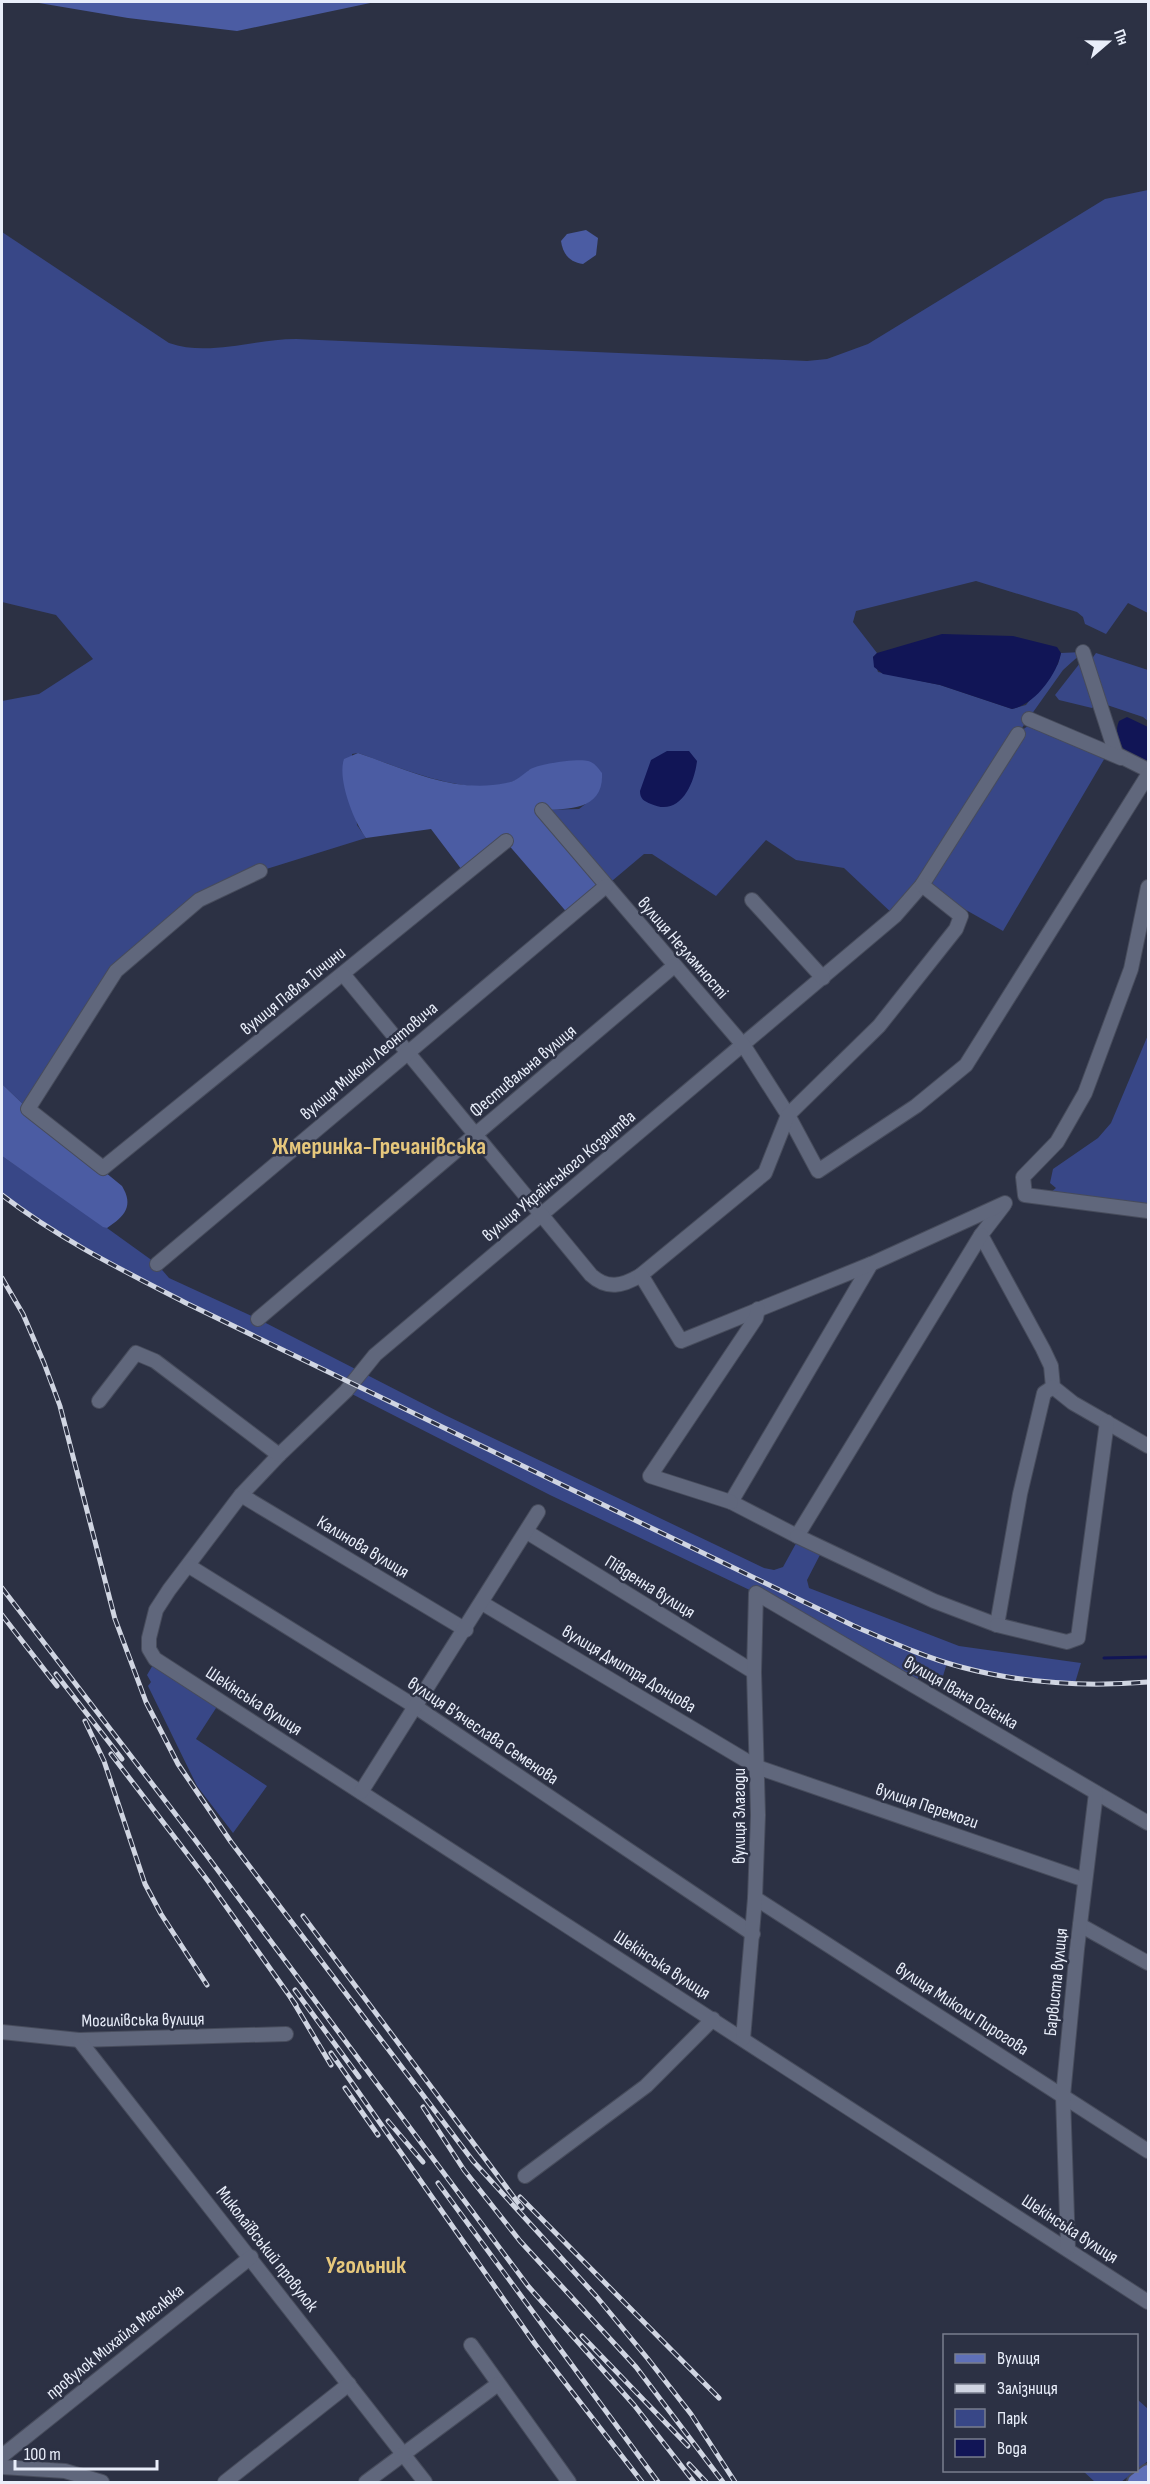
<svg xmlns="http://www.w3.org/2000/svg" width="1150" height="2484" font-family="'Sofia Sans Condensed',sans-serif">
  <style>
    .green { fill: #384787 }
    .forest { fill: #4b5ca3 }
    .water { fill: #111556 }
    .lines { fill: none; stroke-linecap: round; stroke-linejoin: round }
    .stream { stroke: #111556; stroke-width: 3 }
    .minor-casing { stroke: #474c5c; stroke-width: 16 }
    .major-casing { stroke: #474c5c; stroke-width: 20 }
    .minor { stroke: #60677c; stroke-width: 14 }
    .major { stroke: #5f70b8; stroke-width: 16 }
    .rail-casing { stroke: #d0d5e2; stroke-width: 5 }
    .rail { stroke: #2c3144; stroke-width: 3; stroke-dasharray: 9; stroke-linecap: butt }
    .labels { text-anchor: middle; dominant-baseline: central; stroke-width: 5; stroke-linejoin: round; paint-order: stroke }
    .street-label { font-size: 18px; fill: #e9eefa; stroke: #2c3144 }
    .district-label { font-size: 24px; font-weight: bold; fill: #e6c77c; stroke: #2c3144 }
  </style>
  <rect width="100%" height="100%" fill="#2c3144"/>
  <g class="green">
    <path d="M 1148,190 L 1148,613 L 1128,603 L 1106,634 L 1085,624 L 1083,617 L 1077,612 L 976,581 L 856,611 L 853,622 L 877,653 L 873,657 L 878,672 L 940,685 L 1012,709 L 1026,705 L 1058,664 L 1061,653 L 1083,652 L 1063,670 L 1019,732 L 1031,724 L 1106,756 L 1003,931 L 922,885 L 895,916 L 844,868 L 796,860 L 766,840 L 716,896 L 652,854 L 644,854 L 606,886 L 542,810 L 579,809 L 592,799 L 529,770 C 493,810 400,767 358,753 L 352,754 L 357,825 L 366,838 L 260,871 L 215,891 L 116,971 L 28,1109 L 2,1084 L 2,701 L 39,694 L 93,659 L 56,615 L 2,602 L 2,232 L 169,343 C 209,357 254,339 296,339 L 807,361 L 827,359 L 868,344 L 1105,199 Z"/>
    <path d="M 1096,653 L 1148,670 L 1148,721 L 1143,717 L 1107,705 L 1091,660 Z"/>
    <path d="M 1080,663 L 1094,706 L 1092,708 L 1059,700 L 1055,695 Z"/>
    <path d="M 1148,1035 L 1148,1211 L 1044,1198 L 1056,1188 L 1050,1183 L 1053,1169 L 1098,1138 L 1111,1123 Z"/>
    <path d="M 2,1156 L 107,1228 L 157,1264 L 169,1278 L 258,1319 L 445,1415 L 764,1568 L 774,1570 L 783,1567 L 799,1538 L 823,1549 L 807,1580 L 809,1588 L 959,1646 L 1081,1663 L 1075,1683 L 1007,1677 L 947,1663 L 943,1676 L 922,1671 L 914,1686 L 756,1593 L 550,1495 L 346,1391 L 352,1383 C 234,1325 109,1273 2,1195 Z"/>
    <path d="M 154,1663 L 218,1705 L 196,1739 L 267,1786 L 233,1833 L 197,1786 L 148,1686 L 151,1682 L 147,1675 Z"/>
    <path d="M 1137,2399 L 1148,2409 L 1148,2461 L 1121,2482 L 1095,2482 L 1083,2471 L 1136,2470 Z"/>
  </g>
  <g class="forest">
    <path d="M 33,2 L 375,2 L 237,31 L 128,18 Z"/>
    <path d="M 586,230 L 598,238 L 596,255 L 583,264 C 570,262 563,255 561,241 L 567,234 Z"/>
    <path d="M 358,753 C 405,769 454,794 506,783 C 517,781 521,776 529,770 C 537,764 579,758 588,761 C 595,763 598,768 602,773 C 604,810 569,809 543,810 L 606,886 L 570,916 L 506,842 L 465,874 L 431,829 L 366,838 C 354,822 337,779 344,759 Z"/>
    <path d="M 2,1084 L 28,1109 L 122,1186 C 134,1206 125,1216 107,1228 L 103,1227 L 2,1156 Z"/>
  </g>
  <g class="water">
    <path d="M 942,634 L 1013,636 L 1057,647 L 1061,653 C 1057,675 1034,705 1012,709 L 940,685 L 883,674 L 874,667 L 873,657 L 877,653 Z"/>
    <path d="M 1127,717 L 1148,727 L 1148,763 C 1129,763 1111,739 1119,721 Z"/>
    <path d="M 667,751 L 689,751 L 697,761 C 694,786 679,817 651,804 C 644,801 640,799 640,791 L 651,760 Z"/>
  </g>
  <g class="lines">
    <path class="stream" d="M 1104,1658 L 1148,1657"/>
    <g class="minor-casing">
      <g id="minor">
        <path d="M 1083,652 L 1116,754 L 1148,770"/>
        <path d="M 1029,719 L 1121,758"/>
        <path d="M 1018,734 L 922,885 L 895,916 L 375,1355 L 346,1391 L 279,1455 L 241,1495 L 169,1590 L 156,1610 L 149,1638 L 149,1649 L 155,1659 L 1148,2302"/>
        <path d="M 542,810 L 744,1046 L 788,1115 L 818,1171 L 916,1106 L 966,1065 L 1148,775"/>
        <path d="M 260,871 L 199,900 L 116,971 L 28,1109 L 103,1168 L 506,841"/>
        <path d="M 1148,887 L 1131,969 L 1085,1093 L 1057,1142 L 1023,1177 L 1025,1195 L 1148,1211"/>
        <path d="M 752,900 L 823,978"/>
        <path d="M 343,974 L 591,1275 C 607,1290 623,1286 641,1275 L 765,1173 L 788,1115 L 879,1026 L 956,929 L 961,916 L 922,885"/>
        <path d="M 1004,1205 L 981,1235 L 1043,1349 L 1051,1366 L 1053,1387 L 1073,1403 L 1148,1446"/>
        <path d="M 157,1264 L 606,886"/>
        <path d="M 871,1264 L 731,1502 L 797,1536 L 981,1235"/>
        <path d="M 641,1275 L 681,1341 L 871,1264 L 1005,1203"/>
        <path d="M 258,1319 L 674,966"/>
        <path d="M 99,1401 L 136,1353 L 155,1361 L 279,1455"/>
        <path d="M 241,1495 L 466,1630"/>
        <path d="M 731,1502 L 650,1476 L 756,1318 L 758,1309"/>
        <path d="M 527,1532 L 754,1672"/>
        <path d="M 797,1536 L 934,1601 L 997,1625 L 1020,1494 L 1044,1393 L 1053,1387"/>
        <path d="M 189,1566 L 416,1707 L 753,1934"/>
        <path d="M 482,1603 L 757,1767 L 1085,1880"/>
        <path d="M 997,1625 L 1067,1642 L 1078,1638 L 1107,1422"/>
        <path d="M 361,1792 L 538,1512"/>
        <path d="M 755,1898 L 1148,2151"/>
        <path d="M 1080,1925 L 1148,1963"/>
        <path d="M 2,2032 L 79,2040 L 286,2034"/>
        <path d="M 743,2039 L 755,1898 L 758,1815 L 754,1672 L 756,1593 L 1148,1823"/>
        <path d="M 79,2040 L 425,2482"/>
        <path d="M 525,2176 L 646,2086 L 713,2019"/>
        <path d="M 1068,2248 L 1063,2096 L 1077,1949 L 1096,1793"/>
        <path d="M 471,2345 L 569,2482"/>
        <path d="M 2,2456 L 251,2257"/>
        <path d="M 2,2467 L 65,2471 L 102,2482"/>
        <path d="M 225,2482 L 349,2384"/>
        <path d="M 366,2482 L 498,2384"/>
      </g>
    </g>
    <g class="major-casing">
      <path id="major" d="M 1136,2482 L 1148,2473"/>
    </g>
    <use href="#minor" class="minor"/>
    <use href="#major" class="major"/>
    <g class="rail-casing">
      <g id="rail">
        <path d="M 2,1195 C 59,1239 124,1271 188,1304 L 854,1626 C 889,1641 924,1657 961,1667 C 1021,1683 1087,1687 1148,1682"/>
        <path d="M 2,1278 L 23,1314 L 44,1363 L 60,1406 L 115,1619 L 146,1702 L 178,1764 L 231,1842 L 473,2161 L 596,2296 L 648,2359 L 691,2414 L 735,2482"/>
        <path d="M 2,1588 L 193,1837 L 528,2286 L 634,2405 L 694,2482"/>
        <path d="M 2,1615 L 57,1686"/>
        <path d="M 56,1674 L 122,1759"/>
        <path d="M 85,1721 L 104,1761 L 145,1884 L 161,1914 L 207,1985"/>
        <path d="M 111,1754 L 208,1881 L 296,2005"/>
        <path d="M 303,1916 L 522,2208"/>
        <path d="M 295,1990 L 359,2077"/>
        <path d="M 291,1998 L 331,2065"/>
        <path d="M 331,2053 L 535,2344 L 642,2482"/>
        <path d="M 345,2088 L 378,2135"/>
        <path d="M 423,2107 L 464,2170 L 520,2241 L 636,2367 L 723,2482"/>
        <path d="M 388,2121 L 423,2162"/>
        <path d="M 438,2183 L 658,2482"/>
        <path d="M 520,2197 L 719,2398"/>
        <path d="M 582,2336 L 688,2446"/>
        <path d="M 689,2464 L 706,2482"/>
      </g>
    </g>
    <use href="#rail" class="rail"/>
  </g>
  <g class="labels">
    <g class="street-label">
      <text transform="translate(683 948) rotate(49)">вулиця Незламності</text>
      <text transform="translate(293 991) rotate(-39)">вулиця Павла Тичини</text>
      <text transform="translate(369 1061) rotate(-40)">вулиця Миколи Леонтовича</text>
      <text transform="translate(523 1071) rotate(-40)">Фестивальна вулиця</text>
      <text transform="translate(559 1176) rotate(-40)">вулиця Українського Козацтва</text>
      <text transform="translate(363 1547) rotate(31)">Калинова вулиця</text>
      <text transform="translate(650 1587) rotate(32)">Південна вулиця</text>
      <text transform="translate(629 1669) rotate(31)">вулиця Дмитра Донцова</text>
      <text transform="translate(961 1693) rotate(30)">вулиця Івана Огієнка</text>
      <text transform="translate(254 1701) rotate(33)">Шекінська вулиця</text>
      <text transform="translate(483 1731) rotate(34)">вулиця В'ячеслава Семенова</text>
      <text transform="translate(927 1806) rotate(19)">вулиця Перемоги</text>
      <text transform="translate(739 1816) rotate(-90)">вулиця Злагоди</text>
      <text transform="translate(662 1965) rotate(33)">Шекінська вулиця</text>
      <text transform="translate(1056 1982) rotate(-84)">Барвиста вулиця</text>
      <text transform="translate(962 2009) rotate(33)">вулиця Миколи Пирогова</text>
      <text transform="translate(143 2020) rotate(-1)">Могилівська вулиця</text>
      <text transform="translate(1070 2229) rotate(33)">Шекінська вулиця</text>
      <text transform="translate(267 2249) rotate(52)">Миколаївський провулок</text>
      <text transform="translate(115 2342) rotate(-39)">провулок Михайла Маслюка</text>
    </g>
    <g class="district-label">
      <text x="379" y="1146">Жмеринка-Гречанівська</text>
      <text x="366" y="2265">Угольник</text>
    </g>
  </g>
  <rect width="1150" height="2484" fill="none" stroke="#e9eefa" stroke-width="6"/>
  <rect x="943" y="2334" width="195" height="138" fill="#2c3144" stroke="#787d8d" stroke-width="1.5"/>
  <rect x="955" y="2354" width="30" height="9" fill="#5f70b8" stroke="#787d8d" stroke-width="1.5"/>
  <text x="997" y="2364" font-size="18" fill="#e9eefa">Вулиця</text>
  <rect x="955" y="2384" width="30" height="9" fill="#d0d5e2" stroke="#787d8d" stroke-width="1.5"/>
  <text x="997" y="2394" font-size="18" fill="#e9eefa">Залізниця</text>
  <rect x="955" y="2409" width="30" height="18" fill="#384787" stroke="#787d8d" stroke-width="1.5"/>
  <text x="997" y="2424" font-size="18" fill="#e9eefa">Парк</text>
  <rect x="955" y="2439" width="30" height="18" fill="#111556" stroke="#787d8d" stroke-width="1.5"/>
  <text x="997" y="2454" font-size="18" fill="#e9eefa">Вода</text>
  <g transform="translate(1108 42) rotate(70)" stroke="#2c3144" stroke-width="4.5" paint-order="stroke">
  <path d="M0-4.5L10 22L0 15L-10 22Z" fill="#e9eefa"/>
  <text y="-9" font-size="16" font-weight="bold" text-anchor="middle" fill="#e9eefa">Пн</text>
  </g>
  <path d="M15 2460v9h142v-9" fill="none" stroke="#e9eefa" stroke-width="3"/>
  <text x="24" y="2460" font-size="18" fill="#e9eefa" stroke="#2c3144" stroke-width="4.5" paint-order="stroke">100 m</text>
</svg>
